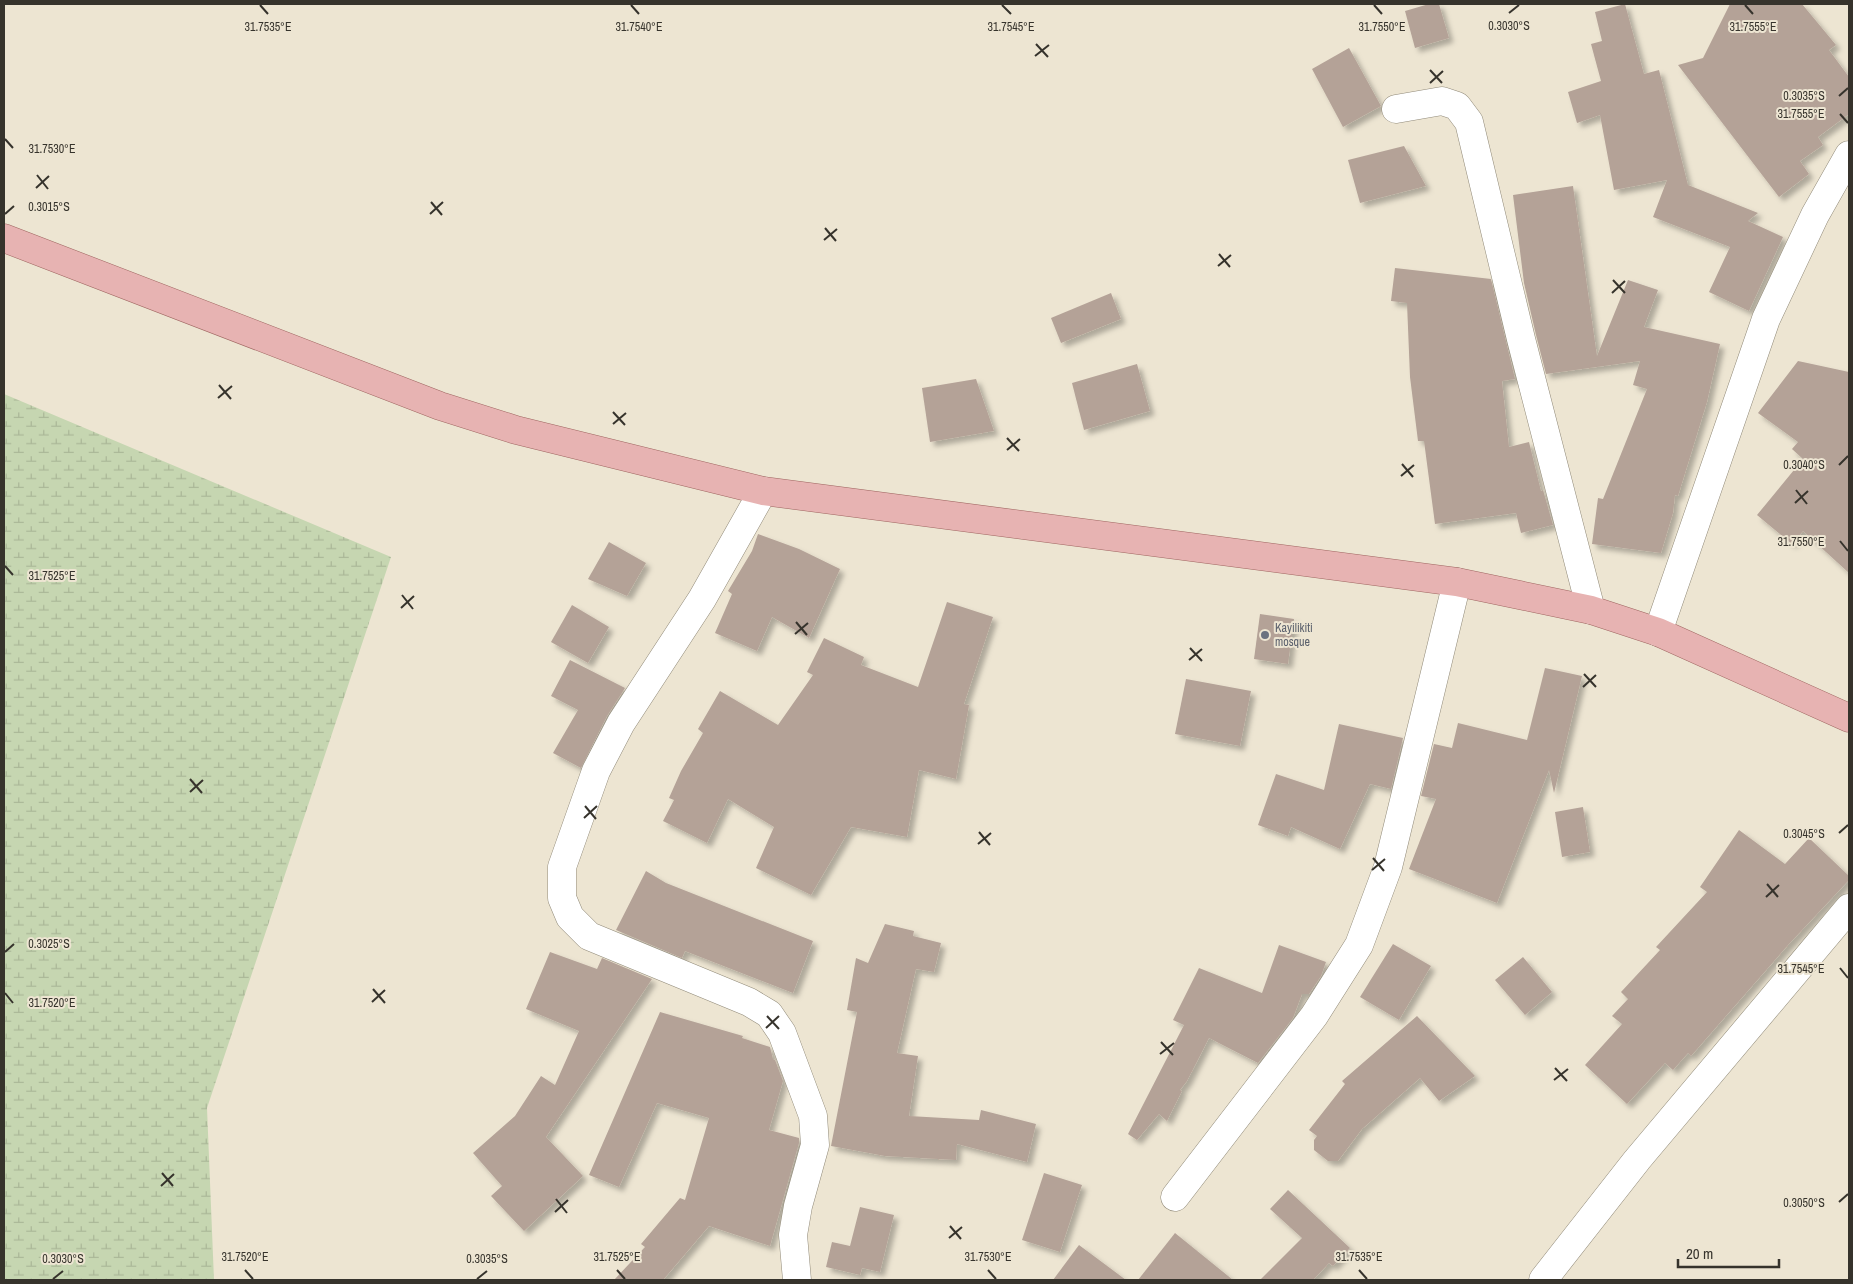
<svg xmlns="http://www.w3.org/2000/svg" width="1853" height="1284" font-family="'Archivo Narrow',sans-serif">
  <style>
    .wetland { fill: url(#wetland-marsh) }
    .building { fill: #b4a297; filter: url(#shadow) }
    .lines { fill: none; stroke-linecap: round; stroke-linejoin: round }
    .minor-casing { stroke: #918a79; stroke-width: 29 }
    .major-casing { stroke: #9f6661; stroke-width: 29 }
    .minor { stroke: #fff; stroke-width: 28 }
    .major { stroke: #e7b3b2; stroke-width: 28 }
    .ticks { fill: none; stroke: #36332c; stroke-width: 2 }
    .worship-dot { fill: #6b7280; stroke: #ede5d2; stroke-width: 2 }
    .labels { text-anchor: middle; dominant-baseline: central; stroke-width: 4; stroke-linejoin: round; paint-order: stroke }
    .worship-label { font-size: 12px; fill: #5b616d; stroke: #ede5d2; text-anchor: start }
    .ticks-label { font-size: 12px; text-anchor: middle; fill: #36332c; stroke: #ede5d2; stroke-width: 4; stroke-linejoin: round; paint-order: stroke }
  </style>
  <defs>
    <pattern id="wetland-marsh" width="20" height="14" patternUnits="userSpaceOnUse" patternTransform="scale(1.25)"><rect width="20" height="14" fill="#c6d6b1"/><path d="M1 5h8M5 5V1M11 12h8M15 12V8" fill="none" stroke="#abb898"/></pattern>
    <filter id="shadow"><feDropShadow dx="4.5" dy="4.5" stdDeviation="2.5" flood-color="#0004"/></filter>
  </defs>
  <rect width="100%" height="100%" fill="#ede5d2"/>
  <path class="wetland" d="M 4,394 L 391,557 L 207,1108 L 214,1280 L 4,1280 Z"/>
  <g class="building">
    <path d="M 1429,4 L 1439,4 L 1449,38 L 1415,48 L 1405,11 Z"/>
    <path d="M 1625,4 L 1644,74 L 1659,70 L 1688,185 L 1758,213 L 1748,221 L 1783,237 L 1749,311 L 1709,292 L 1730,247 L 1653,217 L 1667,180 L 1614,190 L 1600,115 L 1577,123 L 1568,92 L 1601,81 L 1591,44 L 1602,41 L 1595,12 Z"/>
    <path d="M 1730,4 L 1802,4 L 1836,45 L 1829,50 L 1849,77 L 1849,114 L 1818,137 L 1823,145 L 1800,161 L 1809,174 L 1779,197 L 1678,65 L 1703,58 Z"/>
    <path d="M 1349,48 L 1381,106 L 1343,127 L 1312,69 Z"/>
    <path d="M 1404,146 L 1426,186 L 1360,203 L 1348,160 Z"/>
    <path d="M 1573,186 L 1597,356 L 1628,280 L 1658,290 L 1644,327 L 1720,344 L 1707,402 L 1678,496 L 1675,495 L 1673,513 L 1661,553 L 1592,544 L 1598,498 L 1603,499 L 1647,389 L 1633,385 L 1640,361 L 1546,374 L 1536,335 L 1524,283 L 1513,195 Z"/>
    <path d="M 1395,268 L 1491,279 L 1515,379 L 1502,381 L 1509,447 L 1529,442 L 1541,491 L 1543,490 L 1553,525 L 1521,533 L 1516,513 L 1435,524 L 1424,441 L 1418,441 L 1410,377 L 1407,303 L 1391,301 Z"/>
    <path d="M 1111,293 L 1121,319 L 1061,343 L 1051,318 Z"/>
    <path d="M 1798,361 L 1849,372 L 1849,573 L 1803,531 L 1792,544 L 1757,515 L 1803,459 L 1792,449 L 1798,442 L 1758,413 Z"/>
    <path d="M 1137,364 L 1150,411 L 1084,430 L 1072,383 Z"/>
    <path d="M 976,379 L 994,431 L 930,442 L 922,388 Z"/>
    <path d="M 758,534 L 799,549 L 840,569 L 809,638 L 772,617 L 757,651 L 715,633 L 732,594 L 728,591 L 752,551 Z"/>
    <path d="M 609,542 L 646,563 L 627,596 L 588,579 Z"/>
    <path d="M 947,602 L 993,617 L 964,704 L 969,705 L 956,779 L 919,770 L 907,837 L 851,827 L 811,895 L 756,868 L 774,827 L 728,799 L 707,843 L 663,821 L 674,800 L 669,798 L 681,771 L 703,733 L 698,729 L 720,691 L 778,725 L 813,675 L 807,672 L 824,638 L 864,657 L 861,665 L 918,687 Z"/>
    <path d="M 572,605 L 609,627 L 588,663 L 551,642 Z"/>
    <path d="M 1260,614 L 1294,619 L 1288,664 L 1254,659 Z"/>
    <path d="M 570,660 L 625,688 L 607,716 L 581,768 L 553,753 L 578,710 L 551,696 Z"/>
    <path d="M 1545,668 L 1582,676 L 1554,793 L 1549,770 L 1497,903 L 1409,869 L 1436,799 L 1421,796 L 1434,744 L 1452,748 L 1458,723 L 1527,740 Z"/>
    <path d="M 1186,679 L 1251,691 L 1240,746 L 1175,734 Z"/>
    <path d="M 1339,724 L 1403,738 L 1391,789 L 1370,784 L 1340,849 L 1291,827 L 1288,836 L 1258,825 L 1276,774 L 1324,790 Z"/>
    <path d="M 1583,807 L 1590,852 L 1562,857 L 1555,812 Z"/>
    <path d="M 1739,830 L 1785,864 L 1809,838 L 1849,876 L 1849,880 L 1788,945 L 1691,1056 L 1688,1053 L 1673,1070 L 1665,1063 L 1627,1104 L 1585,1065 L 1622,1024 L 1612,1016 L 1628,999 L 1621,992 L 1660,950 L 1656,947 L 1707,892 L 1700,887 Z"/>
    <path d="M 646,871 L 666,883 L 813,941 L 793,993 L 685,951 L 682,958 L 616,930 Z"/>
    <path d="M 885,924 L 914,931 L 913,936 L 941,943 L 934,972 L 916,969 L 897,1053 L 918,1056 L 909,1116 L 979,1120 L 981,1110 L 1036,1124 L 1027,1162 L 957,1144 L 956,1160 L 885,1156 L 831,1146 L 857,1012 L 847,1010 L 856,958 L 868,963 Z"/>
    <path d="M 1393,944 L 1431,966 L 1399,1020 L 1360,997 Z"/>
    <path d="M 1279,945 L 1326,962 L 1321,976 L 1309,994 L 1302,994 L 1293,1018 L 1258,1063 L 1209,1038 L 1187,1081 L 1180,1090 L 1182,1091 L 1167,1121 L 1159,1114 L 1137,1140 L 1128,1134 L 1184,1025 L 1173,1020 L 1199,968 L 1262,993 Z"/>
    <path d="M 550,952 L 597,969 L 602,958 L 652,979 L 546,1137 L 583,1176 L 524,1231 L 491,1196 L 502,1186 L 473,1153 L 515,1116 L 541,1076 L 555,1085 L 579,1031 L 526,1009 Z"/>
    <path d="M 1523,957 L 1552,992 L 1525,1015 L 1495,980 Z"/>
    <path d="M 660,1012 L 743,1036 L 742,1038 L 770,1047 L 773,1059 L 775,1060 L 783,1081 L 769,1130 L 799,1138 L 799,1143 L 770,1246 L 709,1226 L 663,1280 L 614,1280 L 645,1247 L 641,1244 L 680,1198 L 685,1200 L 709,1118 L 657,1103 L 619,1187 L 589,1175 Z"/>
    <path d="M 1417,1016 L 1475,1076 L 1439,1101 L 1420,1078 L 1362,1129 L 1338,1161 L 1328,1161 L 1314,1150 L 1314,1140 L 1317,1136 L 1309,1130 L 1345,1084 L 1342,1081 Z"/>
    <path d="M 1044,1173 L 1082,1185 L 1060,1252 L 1022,1240 Z"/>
    <path d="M 1288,1190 L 1350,1248 L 1333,1266 L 1329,1263 L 1313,1280 L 1260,1280 L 1302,1238 L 1270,1209 Z"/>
    <path d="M 860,1207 L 894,1215 L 880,1272 L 862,1268 L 860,1275 L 826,1267 L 832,1242 L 850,1246 Z"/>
    <path d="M 1175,1233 L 1233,1280 L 1138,1280 Z"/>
    <path d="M 1079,1245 L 1126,1280 L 1053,1280 Z"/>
  </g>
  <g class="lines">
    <g class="minor-casing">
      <g id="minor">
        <path d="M 1396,109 L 1442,101 L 1457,106 L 1469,122 L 1521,339 L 1591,610"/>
        <path d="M 763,491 L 702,599 L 621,723 L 596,771 L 562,867 L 562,898 L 570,917 L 589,936 L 749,1002 L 769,1014 L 782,1033 L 813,1116 L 815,1145 L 798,1206 L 793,1235 L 797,1280"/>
        <path d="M 1658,632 L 1766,319 L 1815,215 L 1849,155"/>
        <path d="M 1175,1197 L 1314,1016 L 1359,945 L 1388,867 L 1457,582"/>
        <path d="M 1543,1280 L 1637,1160 L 1849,908"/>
      </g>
    </g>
    <g class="major-casing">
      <path id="major" d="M 4,238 L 440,406 L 516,430 L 763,491 L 1457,582 L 1591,610 L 1658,632 L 1849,718"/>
    </g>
    <use href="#minor" class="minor"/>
    <use href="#major" class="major"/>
  </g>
  <path class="ticks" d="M 260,5 L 268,14M 631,5 L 639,14M 1002,5 L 1011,14M 1374,5 L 1382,14M 1745,5 L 1753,14M 1509,13 L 1519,5M 1036,44 L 1048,57M 1035,56 L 1049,45M 1430,70 L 1442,83M 1430,83 L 1443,71M 1839,96 L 1848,88M 1840,114 L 1848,123M 5,139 L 13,148M 37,175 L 48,189M 36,188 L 49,176M 431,202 L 442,215M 5,214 L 14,206M 430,214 L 443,202M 825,228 L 836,241M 824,240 L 837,229M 1219,254 L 1230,267M 1218,266 L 1231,255M 1613,280 L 1625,293M 1612,293 L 1625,281M 219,385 L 231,399M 218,398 L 232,386M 613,412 L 625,425M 613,424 L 626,413M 1007,438 L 1019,451M 1007,450 L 1020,439M 1402,464 L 1413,477M 1839,465 L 1848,456M 1401,476 L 1414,465M 1796,490 L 1807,504M 1795,503 L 1808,491M 1840,541 L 1848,551M 5,566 L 13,575M 402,595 L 413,609M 401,608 L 414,596M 796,622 L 807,635M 795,634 L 808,623M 1190,648 L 1202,661M 1189,660 L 1202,649M 1584,674 L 1596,687M 1583,687 L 1596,675M 190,779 L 202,793M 190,792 L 203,780M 585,806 L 596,819M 584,818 L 597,806M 979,832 L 990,845M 1839,833 L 1848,825M 978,844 L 991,833M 1373,858 L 1384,871M 1372,870 L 1385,859M 1767,884 L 1778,897M 1766,897 L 1779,885M 5,952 L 14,944M 1840,968 L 1848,978M 373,989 L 385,1003M 5,993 L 13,1003M 372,1002 L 385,990M 767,1016 L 779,1029M 766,1028 L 779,1016M 1161,1042 L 1173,1055M 1160,1054 L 1174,1043M 1555,1068 L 1567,1081M 1554,1080 L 1568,1069M 162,1173 L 173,1186M 161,1186 L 174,1174M 556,1199 L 567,1213M 1839,1202 L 1848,1194M 555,1212 L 568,1200M 950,1226 L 961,1239M 949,1238 L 962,1227M 245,1270 L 253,1279M 617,1270 L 625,1279M 988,1270 L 996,1279M 1359,1270 L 1367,1279M 53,1279 L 63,1271M 477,1279 L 487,1271"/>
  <circle class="worship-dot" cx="1265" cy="635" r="5"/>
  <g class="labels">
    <g class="worship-label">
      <text x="1275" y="628">Kayilikiti<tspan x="1275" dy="14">mosque</tspan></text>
    </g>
  </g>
  <g class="ticks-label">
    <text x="1509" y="30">0.3030°S</text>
    <text x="268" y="31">31.7535°E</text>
    <text x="1011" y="31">31.7545°E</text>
    <text x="639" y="31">31.7540°E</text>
    <text x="1382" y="31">31.7550°E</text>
    <text x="1753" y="31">31.7555°E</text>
    <text x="1804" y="100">0.3035°S</text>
    <text x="1801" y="118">31.7555°E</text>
    <text x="52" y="153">31.7530°E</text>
    <text x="49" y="211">0.3015°S</text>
    <text x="1804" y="469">0.3040°S</text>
    <text x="1801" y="546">31.7550°E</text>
    <text x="52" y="580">31.7525°E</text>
    <text x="1804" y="838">0.3045°S</text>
    <text x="49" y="948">0.3025°S</text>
    <text x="1801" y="973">31.7545°E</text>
    <text x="52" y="1007">31.7520°E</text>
    <text x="1804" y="1207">0.3050°S</text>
    <text x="245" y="1261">31.7520°E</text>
    <text x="617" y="1261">31.7525°E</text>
    <text x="988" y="1261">31.7530°E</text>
    <text x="1359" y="1261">31.7535°E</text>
    <text x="63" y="1263">0.3030°S</text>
    <text x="487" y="1263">0.3035°S</text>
  </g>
  <rect width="1853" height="1284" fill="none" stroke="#36332c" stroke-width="10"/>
  <path d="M1678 1259v8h101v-8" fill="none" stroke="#36332c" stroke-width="2.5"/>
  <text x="1686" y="1259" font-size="15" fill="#36332c" stroke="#ede5d2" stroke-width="4" paint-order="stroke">20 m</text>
</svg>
